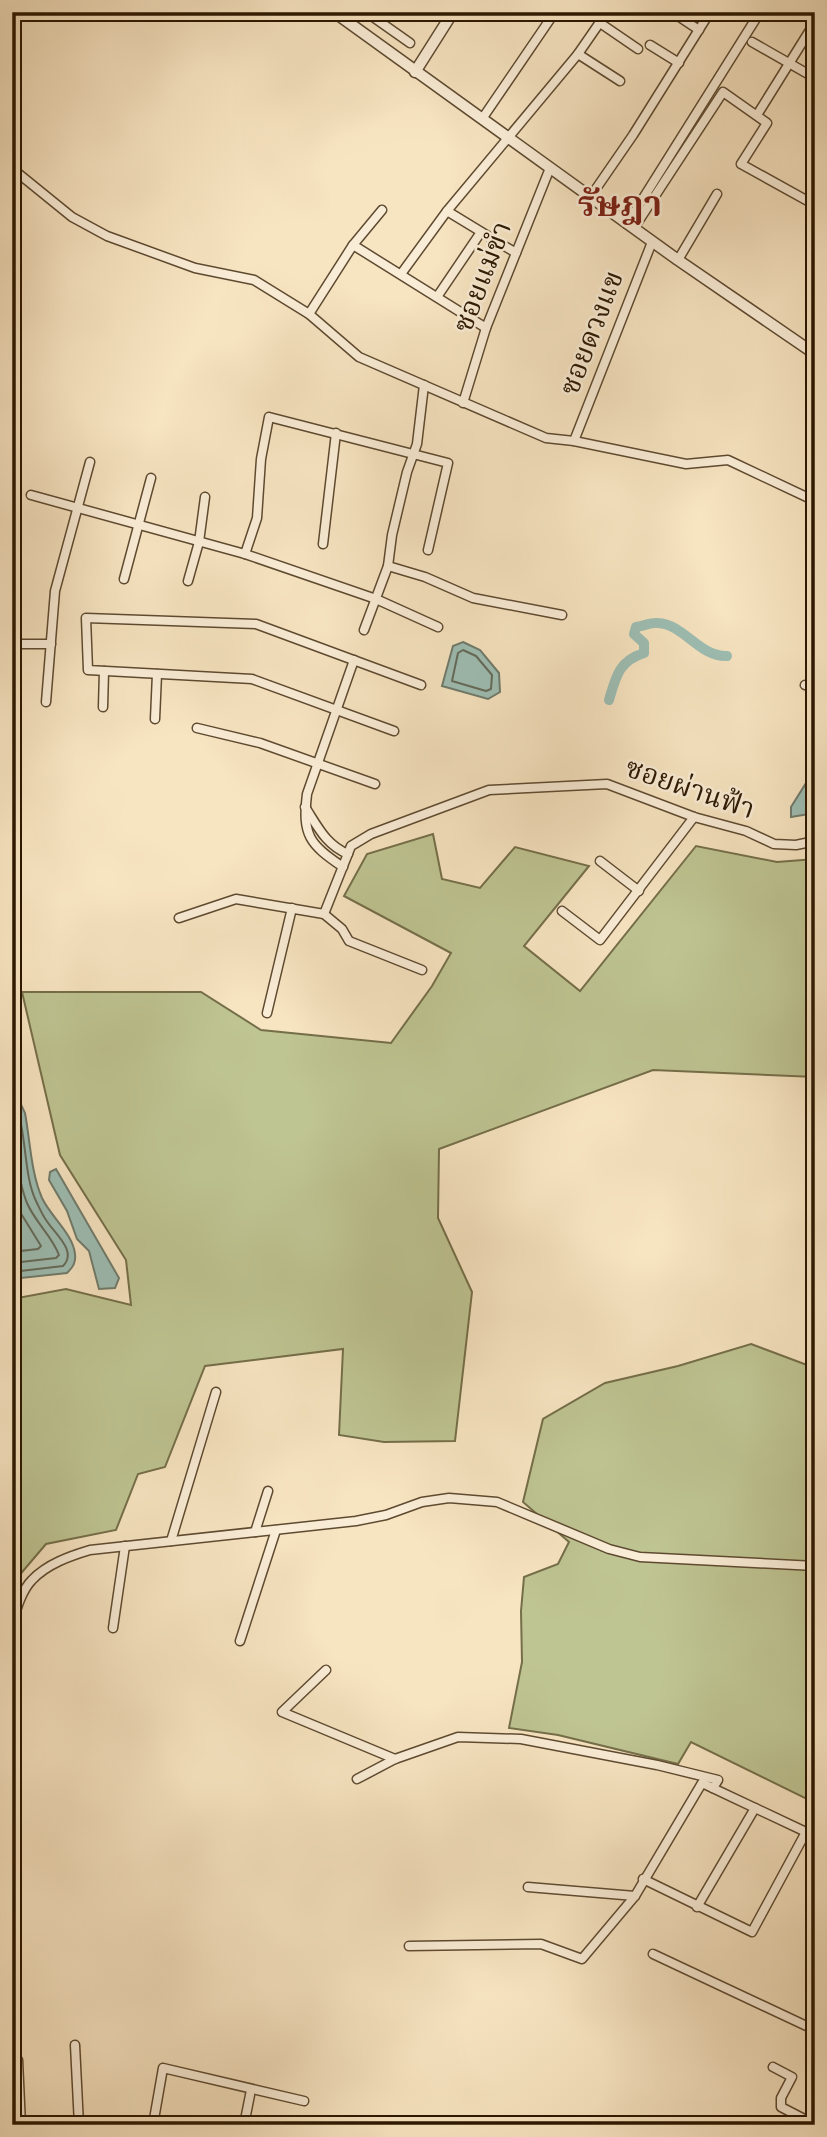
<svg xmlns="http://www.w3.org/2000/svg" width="827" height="2137" font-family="'Libre Bodoni','Noto Serif Thai',serif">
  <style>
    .green { fill: #bec492; stroke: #746e49; stroke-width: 2 }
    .water { fill: #9dbeb4; stroke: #6f7b6c; stroke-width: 2 }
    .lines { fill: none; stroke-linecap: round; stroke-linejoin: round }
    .shore { stroke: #646a5a; stroke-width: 2 }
    .canal { stroke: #9dbeb4; stroke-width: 10 }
    .minor-casing { stroke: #5e4a30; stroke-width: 11 }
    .tertiary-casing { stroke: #5e4a30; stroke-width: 13 }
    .minor { stroke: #faedd7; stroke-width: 8 }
    .tertiary { stroke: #faedd7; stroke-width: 10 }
    .labels { text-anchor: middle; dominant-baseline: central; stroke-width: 5; stroke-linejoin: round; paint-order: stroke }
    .street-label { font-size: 28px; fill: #2b1700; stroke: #faedd7 }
    .district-label { font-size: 35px; font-weight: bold; fill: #7a1f14; stroke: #faedd7 }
  </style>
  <rect width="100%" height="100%" fill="#f7e4c1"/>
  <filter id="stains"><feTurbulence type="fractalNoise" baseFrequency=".00286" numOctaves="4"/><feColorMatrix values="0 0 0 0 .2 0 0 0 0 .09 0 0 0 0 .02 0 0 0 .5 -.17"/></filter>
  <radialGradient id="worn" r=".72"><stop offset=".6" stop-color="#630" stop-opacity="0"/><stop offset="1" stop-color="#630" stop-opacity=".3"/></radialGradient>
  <g class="green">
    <path d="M 433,834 L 442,879 L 480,888 L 515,847 L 589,866 L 524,946 L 580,991 L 696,846 L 777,862 L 815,859 L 815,1077 L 653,1070 L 439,1149 L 438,1218 L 472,1292 L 455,1441 L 384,1442 L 339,1435 L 343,1349 L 205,1366 L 165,1467 L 138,1474 L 116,1530 L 46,1544 L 12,1584 L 12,1299 L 66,1289 L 131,1305 L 126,1260 L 60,1155 L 22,992 L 201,992 L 261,1030 L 391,1043 L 432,986 L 451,953 L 344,896 L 367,854 Z"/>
    <path d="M 751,1344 L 815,1368 L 815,1803 L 691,1742 L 678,1764 L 558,1735 L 509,1728 L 522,1662 L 521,1611 L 524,1577 L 558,1564 L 569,1542 L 523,1502 L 543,1419 L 605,1383 L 678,1366 Z"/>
  </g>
  <g class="water">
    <path d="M 463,642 L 480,650 L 499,673 L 500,692 L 488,699 L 442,686 L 453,646 Z"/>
    <path d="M 815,757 L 815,813 L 791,817 L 791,807 L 811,775 Z"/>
    <path d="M 12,1092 L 16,1094 L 25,1113 C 30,1140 31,1173 42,1198 C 51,1217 73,1234 75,1254 C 76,1263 73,1267 67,1273 L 12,1279 Z"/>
    <path d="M 56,1169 L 119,1278 L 115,1288 L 99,1289 L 89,1251 L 77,1239 L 67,1211 L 49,1180 L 50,1172 Z"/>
  </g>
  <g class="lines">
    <g class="shore">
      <path d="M 463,650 L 476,656 L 492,675 L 491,689 L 486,691 L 452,681 L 458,653 Z"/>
      <path d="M 12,1100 C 28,1125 22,1172 36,1201 C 39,1207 42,1214 46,1220 C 54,1233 78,1251 63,1266 L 12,1272"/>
      <path d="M 12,1132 C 16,1154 18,1181 27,1203 C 35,1222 52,1236 59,1255 L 56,1258 L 12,1263"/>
      <path d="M 12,1189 L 17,1207 L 41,1246 L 38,1249 L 12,1252"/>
    </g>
    <path class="canal" d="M 609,700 C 616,676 619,661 644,653 L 644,643 L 634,634 L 636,627 C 643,626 652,622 658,623 C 684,624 699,657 727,656"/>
    <g class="minor-casing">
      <g id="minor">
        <path d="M 366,12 L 410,43"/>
        <path d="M 672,12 L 699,30"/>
        <path d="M 600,23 L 638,49"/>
        <path d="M 752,42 L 815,78"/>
        <path d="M 650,45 L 679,63"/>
        <path d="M 578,54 L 620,81"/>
        <path d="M 757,115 L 815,22"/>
        <path d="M 482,119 L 555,12"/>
        <path d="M 12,172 L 19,174 L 72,217 L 107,236 L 195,268 L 254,280 L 309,314 L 359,357 L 546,438 L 574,441 L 686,464 L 728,460 L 815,501"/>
        <path d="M 591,196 L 633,135 L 710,12"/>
        <path d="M 447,211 L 516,253"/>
        <path d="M 627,224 L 760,12"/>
        <path d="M 634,228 L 723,92 L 767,123 L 741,164 L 815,205"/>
        <path d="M 353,245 L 486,328"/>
        <path d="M 678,260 L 717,194"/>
        <path d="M 401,274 L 447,211 L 578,54 L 607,12"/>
        <path d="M 437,297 L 481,232"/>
        <path d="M 309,314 L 353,245 L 382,210"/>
        <path d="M 463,403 L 486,328 L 550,168"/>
        <path d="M 574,441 L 652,242"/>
        <path d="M 31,495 L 245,554 L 376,599 L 438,627"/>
        <path d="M 323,544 L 336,433"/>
        <path d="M 245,554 L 257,518 L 261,459 L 269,417 L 448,463 L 428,550"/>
        <path d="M 388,566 L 425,577 L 473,598 L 562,615"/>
        <path d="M 124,579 L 151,478"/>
        <path d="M 188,581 L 199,542 L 205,497"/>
        <path d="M 364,630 L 388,566 L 392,535 L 407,472 L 417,444 L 424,385"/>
        <path d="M 12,644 L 51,644"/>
        <path d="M 805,685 L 815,688"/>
        <path d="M 46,702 L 55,591 L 90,462"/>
        <path d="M 103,707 L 104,671"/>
        <path d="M 155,719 L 157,674"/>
        <path d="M 197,728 L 260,743 L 375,784"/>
        <path d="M 394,731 L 252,679 L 88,670 L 86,618 L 256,624 L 421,685"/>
        <path d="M 305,807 C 318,827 326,845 348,854"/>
        <path d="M 600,861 L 639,891"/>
        <path d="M 343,867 C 309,844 302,835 307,794 L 354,660"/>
        <path d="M 562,911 L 600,940 L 694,817"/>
        <path d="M 324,914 L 351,846 L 371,834 L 489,790 L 607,784 L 694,817 L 746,831 L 774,844 L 796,845 L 815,841"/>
        <path d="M 324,914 L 342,929 L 349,941 L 422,970"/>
        <path d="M 179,918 L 236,899 L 324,914"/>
        <path d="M 267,1013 L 292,908"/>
        <path d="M 255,1532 L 268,1491"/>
        <path d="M 171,1541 L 216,1392"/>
        <path d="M 12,1625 C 16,1611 21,1591 32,1580 C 47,1564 70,1556 90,1550 L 356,1521 L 386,1515 L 422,1502 L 449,1498 L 497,1502 L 609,1549 L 640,1557 L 815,1566"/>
        <path d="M 113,1628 L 125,1546"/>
        <path d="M 240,1641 L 276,1530"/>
        <path d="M 326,1670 L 282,1712 L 395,1759"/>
        <path d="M 357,1779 L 395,1759 L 458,1737 L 521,1739 L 657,1765 L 718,1780 L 713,1788"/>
        <path d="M 643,1879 L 752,1932 L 806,1832 L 815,1827"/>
        <path d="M 528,1887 L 635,1896"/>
        <path d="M 697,1907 L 755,1808"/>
        <path d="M 409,1946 L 541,1944 L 582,1959 L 635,1896 L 702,1783 L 806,1832"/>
        <path d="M 653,1954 L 815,2030"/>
        <path d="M 75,2045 L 79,2125"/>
        <path d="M 18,2060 L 21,2125"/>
        <path d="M 773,2067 L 792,2077 L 781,2098 L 781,2107 L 812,2123 L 815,2118"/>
        <path d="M 153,2125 L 163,2068 L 304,2101"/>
        <path d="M 244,2125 L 251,2090"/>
      </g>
    </g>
    <g class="tertiary-casing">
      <g id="tertiary">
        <path d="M 334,12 L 678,260 L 815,354"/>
        <path d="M 415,72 L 453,12"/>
      </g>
    </g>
    <use href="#minor" class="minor"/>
    <use href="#tertiary" class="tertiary"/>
  </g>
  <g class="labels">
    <g class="street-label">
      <text transform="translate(483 277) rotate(-69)">ซอยแม่ขำ</text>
      <text transform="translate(592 333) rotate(-69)">ซอยดวงแข</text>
      <text transform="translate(690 789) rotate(19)">ซอยผ่านฟ้า</text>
    </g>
    <g class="district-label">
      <text x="620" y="205">รัษฎา</text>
    </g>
  </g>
  <rect width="827" height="2137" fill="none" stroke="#f7e4c1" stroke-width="42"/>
  <rect x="14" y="14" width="799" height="2109" fill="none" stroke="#2b1700" stroke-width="3.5"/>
  <rect x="21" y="21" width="785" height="2095" fill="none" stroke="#2b1700" stroke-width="2"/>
  <rect width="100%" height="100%" filter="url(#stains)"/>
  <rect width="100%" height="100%" fill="url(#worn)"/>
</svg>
